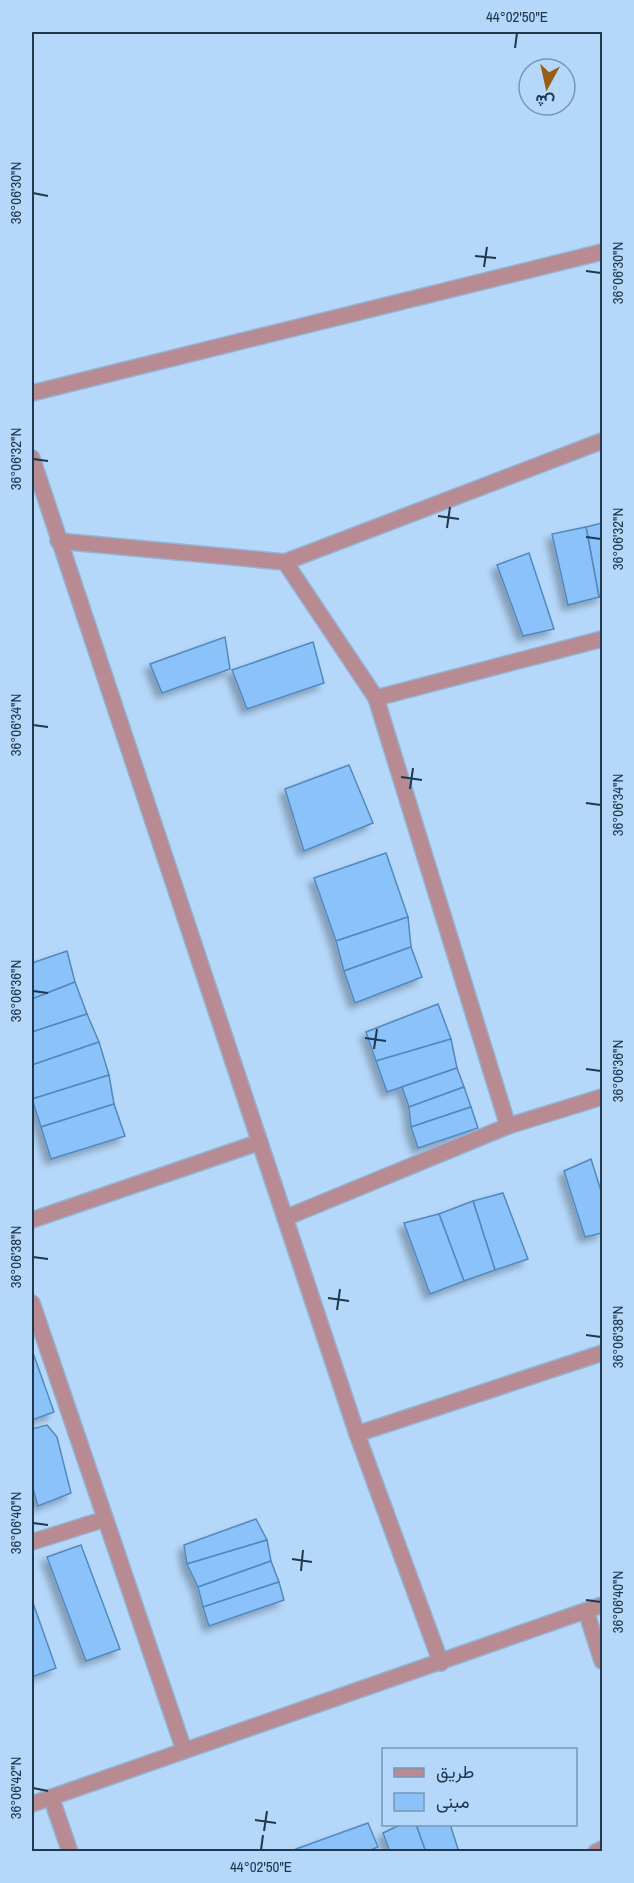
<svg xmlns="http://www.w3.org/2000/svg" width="634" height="1883" font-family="'Archivo Narrow',Vazirmatn,sans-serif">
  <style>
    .building { fill: #8bc2f9; stroke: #5189bf; stroke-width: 1.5; filter: url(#shadow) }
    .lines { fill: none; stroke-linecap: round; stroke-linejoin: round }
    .minor-casing { stroke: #94b4d4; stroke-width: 18 }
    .minor { stroke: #b78b91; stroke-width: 15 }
    .ticks { fill: none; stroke: #20374e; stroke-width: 2 }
    .neatline { fill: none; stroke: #20374e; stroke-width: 2 }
    .ticks-label { font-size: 15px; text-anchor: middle; fill: #20374e }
  </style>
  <defs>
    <filter id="shadow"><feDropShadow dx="-5.5" dy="5.5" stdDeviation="3" flood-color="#0004"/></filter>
  </defs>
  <rect width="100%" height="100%" fill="#b5d7fa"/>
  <g class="building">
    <path d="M 602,523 L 602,596 L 599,597 L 586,527 Z"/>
    <path d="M 586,527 L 599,597 L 568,605 L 552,534 Z"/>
    <path d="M 529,553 L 554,629 L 523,636 L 497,565 Z"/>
    <path d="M 225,637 L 230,669 L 162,693 L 150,664 Z"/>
    <path d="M 313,642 L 324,683 L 247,709 L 232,670 Z"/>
    <path d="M 349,765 L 373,823 L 304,851 L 285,789 Z"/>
    <path d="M 386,853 L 408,917 L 336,941 L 314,878 Z"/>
    <path d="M 408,917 L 411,947 L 344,971 L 336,941 Z"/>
    <path d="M 411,947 L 422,977 L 355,1003 L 344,971 Z"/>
    <path d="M 67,951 L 75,982 L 32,999 L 32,963 Z"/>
    <path d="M 75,982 L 87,1014 L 32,1032 L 32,999 Z"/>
    <path d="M 438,1004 L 451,1039 L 376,1061 L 366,1032 Z"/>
    <path d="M 87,1014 L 99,1042 L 32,1065 L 32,1032 Z"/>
    <path d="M 451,1039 L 457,1068 L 387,1092 L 376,1061 Z"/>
    <path d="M 99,1042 L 109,1075 L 32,1099 L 32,1065 Z"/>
    <path d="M 457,1068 L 464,1087 L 409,1107 L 402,1087 Z"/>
    <path d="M 109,1075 L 114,1104 L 41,1127 L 32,1099 Z"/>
    <path d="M 464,1087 L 471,1107 L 411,1127 L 409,1107 Z"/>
    <path d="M 114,1104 L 125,1136 L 51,1159 L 41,1127 Z"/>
    <path d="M 471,1107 L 478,1128 L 418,1148 L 411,1127 Z"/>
    <path d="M 591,1159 L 602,1194 L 602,1233 L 585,1237 L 564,1171 Z"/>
    <path d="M 503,1193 L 528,1259 L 495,1270 L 473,1201 Z"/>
    <path d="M 473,1201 L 495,1270 L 464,1281 L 439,1214 Z"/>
    <path d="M 439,1214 L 464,1281 L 430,1294 L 404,1223 Z"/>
    <path d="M 32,1350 L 54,1412 L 32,1420 Z"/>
    <path d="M 47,1425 L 57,1437 L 71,1493 L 38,1506 L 32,1485 L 32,1429 Z"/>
    <path d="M 256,1519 L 267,1540 L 187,1564 L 184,1545 Z"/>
    <path d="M 267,1540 L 271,1561 L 198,1587 L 187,1564 Z"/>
    <path d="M 81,1545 L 120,1649 L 86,1661 L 47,1557 Z"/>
    <path d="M 271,1561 L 279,1582 L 203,1607 L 198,1587 Z"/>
    <path d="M 279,1582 L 284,1600 L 209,1626 L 203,1607 Z"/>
    <path d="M 32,1600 L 56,1668 L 32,1677 Z"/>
    <path d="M 368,1823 L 378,1847 L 365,1852 L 297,1852 L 296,1849 Z"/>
    <path d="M 402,1824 L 416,1824 L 426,1852 L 390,1852 L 383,1833 Z"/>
    <path d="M 416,1824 L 450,1824 L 459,1852 L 426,1852 Z"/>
  </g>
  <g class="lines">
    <g class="minor-casing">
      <g id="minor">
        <path d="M 32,393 L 602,252"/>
        <path d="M 32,458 L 357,1434 L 441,1663"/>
        <path d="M 58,541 L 285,562 L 602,441"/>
        <path d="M 285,562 L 376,698 L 508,1126"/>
        <path d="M 376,698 L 602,639"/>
        <path d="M 285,1218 L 508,1126 L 602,1097"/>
        <path d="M 32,1220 L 260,1142"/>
        <path d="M 32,1303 L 184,1750"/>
        <path d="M 357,1434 L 602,1353"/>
        <path d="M 32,1542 L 105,1519"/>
        <path d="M 586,1611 L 602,1661"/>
        <path d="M 51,1797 L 70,1852"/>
        <path d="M 32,1804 L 602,1605"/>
        <path d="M 596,1852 L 602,1849"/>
      </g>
    </g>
    <use href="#minor" class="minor"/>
  </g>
  <path class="ticks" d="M 515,48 L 517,33M 33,193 L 48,196M 475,256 L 496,258M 484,267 L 487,247M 586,271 L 601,273M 33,459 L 48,461M 438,516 L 459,519M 447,528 L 450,507M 586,537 L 601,539M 33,725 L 48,727M 401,777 L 422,780M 410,789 L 413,768M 586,803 L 601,805M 33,991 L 48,993M 365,1038 L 386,1041M 374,1049 L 377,1029M 586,1069 L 601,1071M 33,1257 L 48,1259M 328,1298 L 349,1301M 337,1310 L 340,1289M 586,1335 L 601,1337M 33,1523 L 48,1525M 292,1559 L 312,1562M 301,1571 L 303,1550M 586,1600 L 601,1602M 33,1788 L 48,1791M 255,1820 L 276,1823M 264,1831 L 267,1811M 261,1850 L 263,1835"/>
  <rect width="634" height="1883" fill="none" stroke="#b5d7fa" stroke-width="66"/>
  <rect x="382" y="1748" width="195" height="78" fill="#b5d7fa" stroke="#7997b5" stroke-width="1.5"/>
  <rect x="394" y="1768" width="30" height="9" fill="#b78b91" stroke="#7997b5" stroke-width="1.5"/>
  <text x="436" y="1778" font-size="18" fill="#20374e">طريق</text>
  <rect x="394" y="1793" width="30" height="18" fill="#8bc2f9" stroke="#7997b5" stroke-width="1.5"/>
  <text x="436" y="1808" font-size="18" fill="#20374e">مبنى</text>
  <g transform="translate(547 87) rotate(188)"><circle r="28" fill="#b5d7fa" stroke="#7997b5" stroke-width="1.5"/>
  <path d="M0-4.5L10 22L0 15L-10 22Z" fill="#956016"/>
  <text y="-9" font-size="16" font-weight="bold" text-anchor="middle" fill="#20374e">ش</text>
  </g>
  <rect x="33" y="33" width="568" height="1817" class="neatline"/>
  <g class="ticks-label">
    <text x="517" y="22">44°02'50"E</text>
    <text transform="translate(16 193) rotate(-90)" y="5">36°06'30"N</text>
    <text transform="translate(618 273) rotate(-90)" y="5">36°06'30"N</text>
    <text transform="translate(16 459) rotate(-90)" y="5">36°06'32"N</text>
    <text transform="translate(618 539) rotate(-90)" y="5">36°06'32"N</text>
    <text transform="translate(16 725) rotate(-90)" y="5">36°06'34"N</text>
    <text transform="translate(618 805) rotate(-90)" y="5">36°06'34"N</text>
    <text transform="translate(16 991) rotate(-90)" y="5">36°06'36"N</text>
    <text transform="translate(618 1071) rotate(-90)" y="5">36°06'36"N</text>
    <text transform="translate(16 1257) rotate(-90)" y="5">36°06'38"N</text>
    <text transform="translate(618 1337) rotate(-90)" y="5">36°06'38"N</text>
    <text transform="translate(16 1523) rotate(-90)" y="5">36°06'40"N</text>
    <text transform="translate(618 1602) rotate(-90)" y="5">36°06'40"N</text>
    <text transform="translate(16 1788) rotate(-90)" y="5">36°06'42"N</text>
    <text x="261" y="1872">44°02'50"E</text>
  </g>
</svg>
